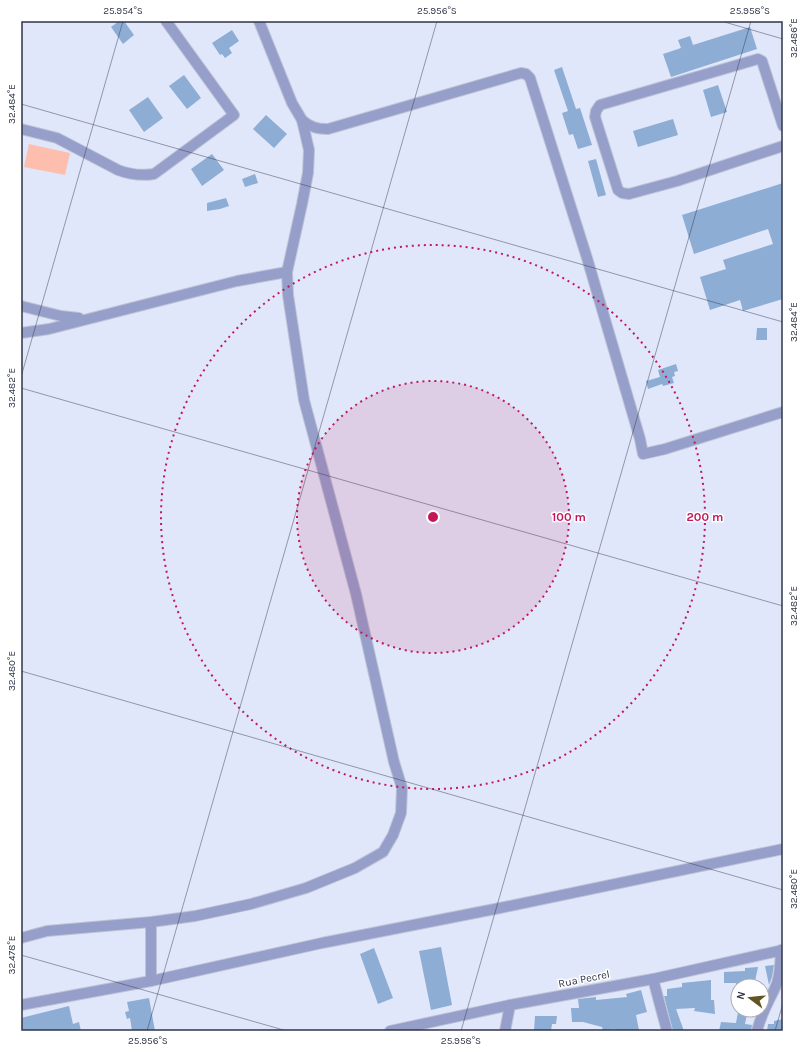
<svg xmlns="http://www.w3.org/2000/svg" width="804" height="1052" font-family="Karla,sans-serif">
  <style>
    .green { fill: #febeae }
    .building { fill: #8dadd5 }
    .lines { fill: none; stroke-linecap: round; stroke-linejoin: round }
    .minor-casing { stroke: #bec3d6; stroke-width: 12 }
    .minor { stroke: #959fca; stroke-width: 10 }
    .ticks { fill: none; stroke: #303447; stroke-width: 1; stroke-opacity: 0.45 }
    .ring { fill: none; stroke: #c2185b; stroke-width: 2; stroke-dasharray: 2 4 }
    .labels { text-anchor: middle; dominant-baseline: central; stroke-width: 3; stroke-linejoin: round; paint-order: stroke }
    .street-label { font-size: 11px; fill: #303447; stroke: #fff }
    .centre { fill: #c2185b; stroke: #fff; stroke-width: 2 }
    .ring-label { font-size: 12px; text-anchor: middle; font-weight: bold; fill: #c2185b; stroke: #fff; stroke-width: 3; stroke-linejoin: round; paint-order: stroke }
    .neatline { fill: none; stroke: #303447; stroke-width: 1.5 }
    .ticks-label { font-size: 10px; text-anchor: middle; fill: #303447 }
  </style>
  <rect width="100%" height="100%" fill="#e1e7fa"/>
  <path class="green" d="M 29,144 L 70,153 L 65,175 L 24,167 Z"/>
  <g class="building">
    <path d="M 119,21 L 124,21 L 134,35 L 123,44 L 111,27 Z"/>
    <path d="M 750,27 L 757,49 L 671,77 L 663,54 L 681,48 L 678,40 L 690,36 L 693,45 Z"/>
    <path d="M 232,30 L 239,41 L 229,48 L 232,53 L 225,58 L 222,54 L 220,55 L 212,43 Z"/>
    <path d="M 562,67 L 576,109 L 580,108 L 592,145 L 578,149 L 573,134 L 569,135 L 562,113 L 568,111 L 554,70 Z"/>
    <path d="M 184,75 L 201,98 L 187,109 L 169,86 Z"/>
    <path d="M 718,85 L 727,112 L 711,117 L 703,90 Z"/>
    <path d="M 148,97 L 163,118 L 144,132 L 129,110 Z"/>
    <path d="M 266,115 L 287,134 L 274,148 L 253,129 Z"/>
    <path d="M 673,119 L 678,135 L 638,147 L 633,131 Z"/>
    <path d="M 212,154 L 224,170 L 202,186 L 191,169 Z"/>
    <path d="M 596,159 L 606,195 L 598,197 L 588,161 Z"/>
    <path d="M 255,174 L 258,183 L 245,187 L 242,179 Z"/>
    <path d="M 783,183 L 783,299 L 743,311 L 740,300 L 710,310 L 700,277 L 726,269 L 723,260 L 773,244 L 768,229 L 694,254 L 682,215 Z"/>
    <path d="M 226,198 L 229,206 L 220,209 L 207,211 L 207,203 Z"/>
    <path d="M 757,328 L 767,328 L 767,340 L 756,340 Z"/>
    <path d="M 676,364 L 678,371 L 674,372 L 675,376 L 672,377 L 674,383 L 663,386 L 662,384 L 648,389 L 646,381 L 660,377 L 658,370 Z"/>
    <path d="M 441,947 L 452,1005 L 431,1010 L 419,951 Z"/>
    <path d="M 374,948 L 393,998 L 378,1004 L 360,954 Z"/>
    <path d="M 774,965 L 772,977 L 769,985 L 765,966 Z"/>
    <path d="M 758,967 L 754,986 L 736,986 L 736,983 L 724,983 L 724,972 L 745,971 L 745,968 Z"/>
    <path d="M 711,980 L 711,1000 L 714,1000 L 715,1014 L 694,1011 L 695,1008 L 676,1009 L 684,1031 L 673,1031 L 664,996 L 667,996 L 667,989 L 682,987 L 682,983 Z"/>
    <path d="M 641,990 L 647,1012 L 636,1015 L 639,1030 L 634,1031 L 615,1031 L 615,1029 L 603,1031 L 602,1027 L 583,1022 L 572,1022 L 571,1008 L 579,1008 L 578,999 L 596,997 L 596,1000 L 627,997 L 626,994 Z"/>
    <path d="M 149,998 L 155,1031 L 132,1031 L 130,1018 L 127,1019 L 125,1012 L 129,1011 L 127,1002 Z"/>
    <path d="M 69,1006 L 73,1024 L 79,1022 L 81,1031 L 21,1031 L 21,1018 Z"/>
    <path d="M 738,1012 L 747,1014 L 745,1024 L 752,1025 L 751,1031 L 719,1031 L 721,1022 L 736,1023 Z"/>
    <path d="M 535,1016 L 557,1016 L 556,1024 L 552,1024 L 551,1031 L 534,1031 Z"/>
    <path d="M 783,1019 L 783,1031 L 767,1031 L 768,1024 L 774,1024 L 774,1021 Z"/>
  </g>
  <g class="lines">
    <g class="minor-casing">
      <g id="minor">
        <path d="M 302,120 C 310,127 317,129 328,129 L 521,73 L 526,74 L 530,78 L 587,258 L 640,439 L 643,454 L 665,449 L 783,412"/>
        <path d="M 783,126 L 762,61 L 758,59 L 600,105 L 596,111 L 595,117 L 618,190 L 622,193 L 629,194 L 677,181 L 783,146"/>
        <path d="M 21,129 L 57,138 L 118,170 C 131,175 141,176 154,174 L 234,115 L 166,21"/>
        <path d="M 21,306 L 61,316 L 79,318"/>
        <path d="M 21,333 L 49,329 L 237,281 L 287,272"/>
        <path d="M 151,922 L 151,981"/>
        <path d="M 21,938 L 47,931 L 151,922 L 195,916 L 251,904 L 306,888 L 355,868 L 383,852 L 393,835 L 401,813 L 402,788 L 394,762 L 356,594 L 304,400 L 288,295 L 287,272 L 302,204 L 308,173 L 309,150 L 302,120 L 292,103 L 259,21"/>
        <path d="M 653,979 L 667,1031"/>
        <path d="M 21,1005 L 151,981 L 322,943 L 500,908 L 783,849"/>
        <path d="M 390,1031 L 510,1005 L 653,979 L 783,950"/>
        <path d="M 505,1031 L 510,1005"/>
        <path d="M 757,1031 C 761,1014 768,1003 775,988 C 781,976 780,962 781,950"/>
      </g>
    </g>
    <use href="#minor" class="minor"/>
  </g>
  <path class="ticks" d="M 721,21 L 783,39M 21,104 L 783,322M 21,377 L 123,21M 21,388 L 783,606M 21,671 L 783,890M 21,955 L 287,1031M 147,1031 L 437,21M 461,1031 L 751,21M 775,1031 L 783,1003"/>
  <circle cx="433" cy="517" r="136" fill="#c2185b" fill-opacity=".12"/>
  <g class="ring">
    <circle cx="433" cy="517" r="136"/>
    <circle cx="433" cy="517" r="272"/>
  </g>
  <g class="labels">
    <g class="street-label">
      <text transform="translate(584 979) rotate(-11)">Rua Pecrel</text>
    </g>
  </g>
  <circle cx="433" cy="517" r="6" class="centre"/>
  <g class="ring-label">
    <text x="569" y="521">100 m</text>
    <text x="705" y="521">200 m</text>
  </g>
  <rect width="804" height="1052" fill="none" stroke="#ffffff" stroke-width="44"/>
  <g transform="translate(750 998) rotate(286)"><circle r="19" fill="#ffffff" stroke="#acaeb5"/>
  <path d="M0-3L7 15L0 10L-7 15Z" fill="#635522"/>
  <text y="-6" font-size="11" font-weight="bold" text-anchor="middle" fill="#303447">N</text>
  </g>
  <rect x="22" y="22" width="760" height="1008" class="neatline"/>
  <g class="ticks-label">
    <text x="123" y="14">25.954°S</text>
    <text x="437" y="14">25.956°S</text>
    <text x="750" y="14">25.958°S</text>
    <text transform="translate(793 38) rotate(-90)" y="4">32.486°E</text>
    <text transform="translate(11 104) rotate(-90)" y="4">32.484°E</text>
    <text transform="translate(793 322) rotate(-90)" y="4">32.484°E</text>
    <text transform="translate(11 388) rotate(-90)" y="4">32.482°E</text>
    <text transform="translate(793 606) rotate(-90)" y="4">32.482°E</text>
    <text transform="translate(11 671) rotate(-90)" y="4">32.480°E</text>
    <text transform="translate(793 889) rotate(-90)" y="4">32.480°E</text>
    <text transform="translate(11 955) rotate(-90)" y="4">32.478°E</text>
    <text x="148" y="1044">25.956°S</text>
    <text x="461" y="1044">25.958°S</text>
  </g>
</svg>
